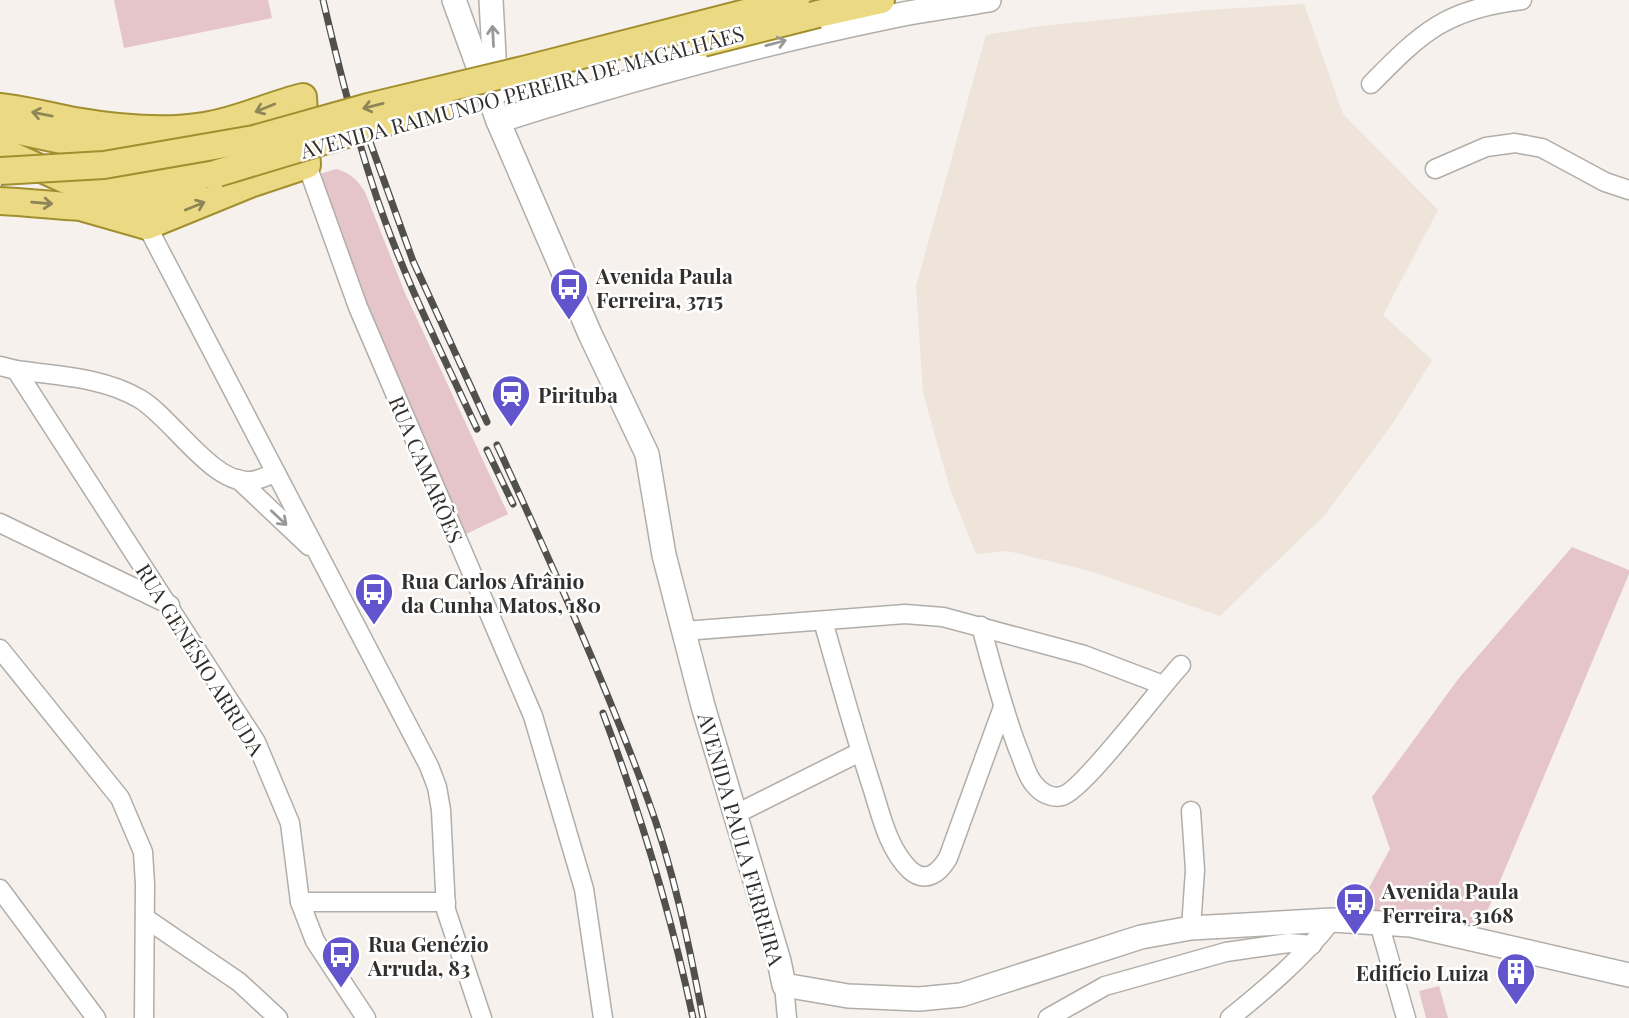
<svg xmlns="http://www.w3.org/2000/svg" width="1629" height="1018" font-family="'Playfair Display',serif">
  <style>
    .built { fill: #eee4d9 }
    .green { fill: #e5c5c9 }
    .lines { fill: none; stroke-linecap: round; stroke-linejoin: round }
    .street-casing { stroke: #b1ada9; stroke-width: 21 }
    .secondary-casing { stroke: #b1ada9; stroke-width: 26 }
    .primary-casing { stroke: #a18f2f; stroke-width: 30 }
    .street { stroke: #fff; stroke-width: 18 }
    .secondary { stroke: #fff; stroke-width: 23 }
    .primary { stroke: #ebda83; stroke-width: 26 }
    .rail-casing { stroke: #51504d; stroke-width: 7 }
    .rail { stroke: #fff; stroke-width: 4.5; stroke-dasharray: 13; stroke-linecap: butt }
    .primary-bridge-casing { stroke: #a18f2f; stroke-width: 30; stroke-linecap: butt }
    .primary-bridge { stroke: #ebda83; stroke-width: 26 }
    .oneway { stroke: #989896 }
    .oneway2 { stroke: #8e8558 }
    .labels { text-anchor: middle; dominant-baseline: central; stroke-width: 5; stroke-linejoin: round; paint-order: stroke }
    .street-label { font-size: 21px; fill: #31302e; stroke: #fff }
    .poi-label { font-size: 21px; font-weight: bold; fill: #31302e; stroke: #fff; text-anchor: start }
  </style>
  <rect width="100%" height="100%" fill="#f6f1ed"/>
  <path class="built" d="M 1304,4 L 1343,114 L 1438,210 L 1383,315 L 1432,360 L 1393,423 L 1325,515 L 1220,616 L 1090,571 L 1008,551 L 976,554 L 950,489 L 923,393 L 916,286 L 986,35 L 1040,26 L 1207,10 Z"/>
  <g class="green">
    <path d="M 114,0 L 268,0 L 272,18 L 124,48 Z"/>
    <path d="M 336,169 C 350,173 357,179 365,192 L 405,293 L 508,514 L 464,535 L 364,303 L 313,176 Z"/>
    <path d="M 1572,547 L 1629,570 L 1629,574 L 1487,912 L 1475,926 L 1358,908 L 1390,849 L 1372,797 L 1459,678 Z"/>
    <path d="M 1439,986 L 1448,1018 L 1426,1018 L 1419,991 Z"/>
  </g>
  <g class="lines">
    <g class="street-casing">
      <g id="street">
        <path d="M 1371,84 C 1422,32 1446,9 1522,0"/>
        <path d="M 307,165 L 358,307 L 533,716 L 584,889 L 603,1018"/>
        <path d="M 1435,169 L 1486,147 L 1515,143 L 1542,148 L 1605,182 L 1629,190"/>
        <path d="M 147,226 L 429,766 L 437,787 L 441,810 L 446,910 L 482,1018"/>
        <path d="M 0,366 L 16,370 L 256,742 L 290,823 L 300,902 L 315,941 L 366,1018"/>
        <path d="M 16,370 C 58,376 103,377 140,399 C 172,418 212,484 250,481 C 258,481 268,475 276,473"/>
        <path d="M 238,479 L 309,546"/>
        <path d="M 0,523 L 170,605"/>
        <path d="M 823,621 C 839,677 854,732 872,787 C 881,815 888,849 910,870 C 926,884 939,873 948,858 L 1003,707"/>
        <path d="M 981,626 C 992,668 1003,709 1018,749 C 1023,760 1026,775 1034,784 C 1040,792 1051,799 1062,796 C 1083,791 1160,687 1181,665"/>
        <path d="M 684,631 L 905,614 L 943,617 L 1084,655 L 1163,685"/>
        <path d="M 0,649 L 120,798 L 143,852 L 145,884 L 144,1018"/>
        <path d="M 736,814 L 860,752"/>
        <path d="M 0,889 L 96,1018"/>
        <path d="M 300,902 L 446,902"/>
        <path d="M 145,918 L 239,982 L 278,1018"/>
        <path d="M 1379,923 L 1406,1018"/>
        <path d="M 1191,928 L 1195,870 L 1191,811"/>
        <path d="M 784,985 L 787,1018"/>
        <path d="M 1048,1018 L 1105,986 L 1226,952 L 1289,943 L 1312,945"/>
        <path d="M 1230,1018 C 1267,988 1303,958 1332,920"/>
      </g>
    </g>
    <g class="secondary-casing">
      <g id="secondary">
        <path d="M 454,0 L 498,121 L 590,334 L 647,454 L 664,555 L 703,706 L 779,961 L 784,985 L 848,996 L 919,999 L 961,995 L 1141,937 L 1191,928 L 1332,920 L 1411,925 L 1629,975"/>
        <path d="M 491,0 L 496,93"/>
        <path d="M 498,121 C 624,81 754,45 884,18 C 919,10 954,6 989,0"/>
      </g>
    </g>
    <g class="primary-casing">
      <g id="primary">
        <path d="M 818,14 L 881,0"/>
        <path d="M 0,107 C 25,110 50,116 75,121 C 116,128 163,133 204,126 C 239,121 269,105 303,97 L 307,165 L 250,184 L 147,226 L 84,208"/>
        <path d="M 0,127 L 71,142 L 164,151"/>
        <path d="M 0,150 L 66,180 L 88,185 L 218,173"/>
        <path d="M 0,201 C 28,202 55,206 82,207 C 119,209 160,197 194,183"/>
      </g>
    </g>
    <use href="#street" class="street"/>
    <use href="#secondary" class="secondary"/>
    <use href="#primary" class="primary"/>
    <g class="rail-casing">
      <g id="rail">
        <path d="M 323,0 C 337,60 352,121 371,180 C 398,266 439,347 477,429"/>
        <path d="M 369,139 L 413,261 L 487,422"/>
        <path d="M 497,445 C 550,561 603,677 647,797 C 673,867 689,944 703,1018"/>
        <path d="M 487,450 L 513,504"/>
        <path d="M 603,713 C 640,812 671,914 693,1018"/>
      </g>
    </g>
    <use href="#rail" class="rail"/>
    <g class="primary-bridge-casing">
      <g id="primary-bridge">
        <path d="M 703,43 L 818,14"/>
        <path d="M 0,171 L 104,165 L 254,139 L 368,107 L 527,69 L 796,0"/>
        <path d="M 218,173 L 380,124 L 442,108"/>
      </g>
    </g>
    <use href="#primary-bridge" class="primary-bridge"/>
  </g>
  <defs><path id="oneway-shaft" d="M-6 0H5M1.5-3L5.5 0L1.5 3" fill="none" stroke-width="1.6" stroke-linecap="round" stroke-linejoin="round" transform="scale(1.75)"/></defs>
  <g class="oneway">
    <use href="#oneway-shaft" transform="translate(493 36) rotate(-93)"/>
    <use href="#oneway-shaft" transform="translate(776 43) rotate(-15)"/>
    <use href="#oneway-shaft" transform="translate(279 518) rotate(43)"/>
  </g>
  <g class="oneway2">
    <use href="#oneway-shaft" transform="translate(373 106) rotate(166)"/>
    <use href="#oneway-shaft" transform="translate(265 108) rotate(158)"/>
    <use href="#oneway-shaft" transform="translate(42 114) rotate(-169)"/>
    <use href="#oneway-shaft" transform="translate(42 203) rotate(5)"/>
    <use href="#oneway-shaft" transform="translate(195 206) rotate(-22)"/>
  </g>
  <defs>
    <g id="bus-pin" transform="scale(2.0125)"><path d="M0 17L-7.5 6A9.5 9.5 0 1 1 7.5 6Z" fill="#6154cd" stroke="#fff"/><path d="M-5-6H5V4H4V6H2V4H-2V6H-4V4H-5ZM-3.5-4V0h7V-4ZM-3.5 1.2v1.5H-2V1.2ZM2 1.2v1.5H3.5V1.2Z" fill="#fff"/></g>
    <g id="station-pin" transform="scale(2.0125)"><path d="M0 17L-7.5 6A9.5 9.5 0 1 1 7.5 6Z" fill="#6154cd" stroke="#fff"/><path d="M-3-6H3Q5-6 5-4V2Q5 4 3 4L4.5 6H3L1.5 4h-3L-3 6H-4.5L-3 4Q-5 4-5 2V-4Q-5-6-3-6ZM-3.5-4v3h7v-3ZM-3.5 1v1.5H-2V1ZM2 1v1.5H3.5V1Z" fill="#fff"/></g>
    <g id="building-pin" transform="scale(2.0125)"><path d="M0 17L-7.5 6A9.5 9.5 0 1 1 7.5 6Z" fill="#6154cd" stroke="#fff"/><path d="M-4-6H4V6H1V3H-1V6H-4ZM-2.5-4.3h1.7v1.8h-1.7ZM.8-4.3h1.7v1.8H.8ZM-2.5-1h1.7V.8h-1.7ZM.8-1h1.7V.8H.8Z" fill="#fff"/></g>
  </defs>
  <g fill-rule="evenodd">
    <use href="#bus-pin" x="569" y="287"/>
    <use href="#station-pin" x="511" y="394"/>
    <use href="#bus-pin" x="374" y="592"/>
    <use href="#bus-pin" x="1355" y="902"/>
    <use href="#bus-pin" x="341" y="955"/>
    <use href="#building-pin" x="1516" y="972"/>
  </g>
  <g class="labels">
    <g class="street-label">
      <text transform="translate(522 91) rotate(-15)">AVENIDA RAIMUNDO PEREIRA DE MAGALHÃES</text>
      <text transform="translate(427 469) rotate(67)">RUA CAMARÕES</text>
      <text transform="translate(201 659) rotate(58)">RUA GENÉSIO ARRUDA</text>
      <text transform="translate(742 839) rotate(74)">AVENIDA PAULA FERREIRA</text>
    </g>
    <g class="poi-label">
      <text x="596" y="275">Avenida Paula<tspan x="596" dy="24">Ferreira, 3715</tspan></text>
      <text x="538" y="394">Pirituba</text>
      <text x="401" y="580">Rua Carlos Afrânio<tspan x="401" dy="24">da Cunha Matos, 180</tspan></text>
      <text x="1382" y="890">Avenida Paula<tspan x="1382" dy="24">Ferreira, 3168</tspan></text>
      <text x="368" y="943">Rua Genézio<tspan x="368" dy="24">Arruda, 83</tspan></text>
      <text x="1489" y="972" text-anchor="end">Edifício Luiza</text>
    </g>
  </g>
</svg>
